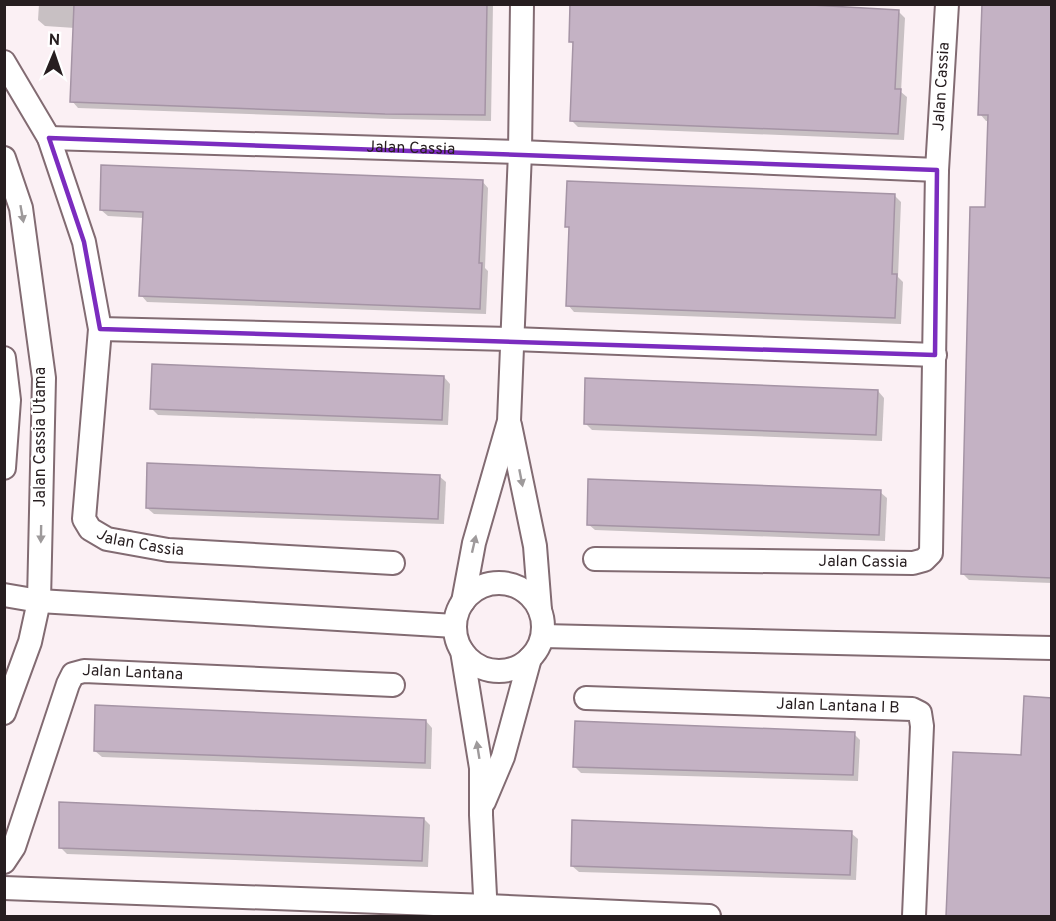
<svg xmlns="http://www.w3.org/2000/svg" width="1056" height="921" font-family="Overpass,sans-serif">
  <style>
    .shadow { fill: #0003 }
    .building { fill: #c4b2c4; stroke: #a594a5; stroke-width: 1.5 }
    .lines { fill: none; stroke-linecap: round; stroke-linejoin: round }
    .minor-casing { stroke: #826b72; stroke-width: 26 }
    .minor { stroke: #fff; stroke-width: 22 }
    .oneway { fill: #9e9a9b }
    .marked { fill: none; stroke: #7b2cbf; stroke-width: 4.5; stroke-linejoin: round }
    .labels { text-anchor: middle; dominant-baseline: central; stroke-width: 4.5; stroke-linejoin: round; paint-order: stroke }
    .street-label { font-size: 16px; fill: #271e20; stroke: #fff }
  </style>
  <rect width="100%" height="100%" fill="#fbf0f4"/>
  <g class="shadow">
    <path d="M 39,4 L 493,4 L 491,121 L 393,119 L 78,108 L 72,101 L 75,28 L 45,26 L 38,20 Z"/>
    <path d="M 1052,4 L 1052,583 L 969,580 L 962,573 L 986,209 L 989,121 L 986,121 L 980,114 Z"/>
    <path d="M 898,11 L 905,18 L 901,92 L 907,97 L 904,140 L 578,127 L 572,121 L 574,45 L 570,41 Z"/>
    <path d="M 482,181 L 488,188 L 485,268 L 488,271 L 486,314 L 147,302 L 141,295 L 144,218 L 108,216 L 101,210 Z"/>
    <path d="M 895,196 L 901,202 L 898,277 L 903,282 L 901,324 L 574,312 L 568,305 L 571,230 L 567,226 Z"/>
    <path d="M 444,377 L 450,384 L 448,425 L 158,415 L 152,409 Z"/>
    <path d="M 878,391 L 884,398 L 882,441 L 592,430 L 585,423 Z"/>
    <path d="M 439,476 L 446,482 L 444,524 L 154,514 L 147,508 Z"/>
    <path d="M 880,492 L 887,498 L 885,541 L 595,530 L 588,524 Z"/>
    <path d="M 1052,699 L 1052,916 L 947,916 L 954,753 L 1023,756 Z"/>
    <path d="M 426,721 L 432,728 L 431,769 L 102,757 L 95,751 Z"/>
    <path d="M 854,734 L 860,740 L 858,781 L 581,773 L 575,767 Z"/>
    <path d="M 424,819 L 430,825 L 428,867 L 67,854 L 61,848 Z"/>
    <path d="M 851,833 L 858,839 L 856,880 L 579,872 L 572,866 Z"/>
  </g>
  <g class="building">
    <path d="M 74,4 L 487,4 L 485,115 L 385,114 L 70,102 Z"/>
    <path d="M 570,4 L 794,4 L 899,10 L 895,89 L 901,89 L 898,134 L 570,121 L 573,42 L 569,42 Z"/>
    <path d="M 982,4 L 1052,4 L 1052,578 L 961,574 L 970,207 L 985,207 L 988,115 L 978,115 Z"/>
    <path d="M 101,165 L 483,180 L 479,263 L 482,263 L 480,309 L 139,296 L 143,212 L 100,210 Z"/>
    <path d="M 567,181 L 895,194 L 892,274 L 897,274 L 895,318 L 566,306 L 569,227 L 565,227 Z"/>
    <path d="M 152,364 L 444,376 L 442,420 L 150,409 Z"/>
    <path d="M 585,378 L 878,390 L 876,435 L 584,424 Z"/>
    <path d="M 147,463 L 440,475 L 438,519 L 146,508 Z"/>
    <path d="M 588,479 L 881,490 L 879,535 L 587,525 Z"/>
    <path d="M 1024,696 L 1052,698 L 1052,916 L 946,916 L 953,752 L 1021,755 Z"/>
    <path d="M 95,705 L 426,720 L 425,763 L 94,751 Z"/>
    <path d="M 575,721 L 855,732 L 853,775 L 573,767 Z"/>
    <path d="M 59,802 L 424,818 L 422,861 L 59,848 Z"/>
    <path d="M 572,820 L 852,831 L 850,875 L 571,866 Z"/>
  </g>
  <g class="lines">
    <g class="minor-casing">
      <g id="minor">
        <path id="s1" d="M 4,62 L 49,138 L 84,242 L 100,329 L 84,519 L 90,529 L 107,539 L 168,550 L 393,563"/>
        <path id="s2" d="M 49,138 L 520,152 L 937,170"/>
        <path d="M 4,158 L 21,208 L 44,378 L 39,601 L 30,642 L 4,713"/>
        <path d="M 100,329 L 513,339 L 935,355"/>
        <path d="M 4,358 L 9,400 L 4,468"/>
        <path d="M 510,425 L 535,546 L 540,610"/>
        <path id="s3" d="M 595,559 L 913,563 L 924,560 L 931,553 L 937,170 L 947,4"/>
        <circle cx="499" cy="627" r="44"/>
        <path d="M 4,595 L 39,601 L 455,626"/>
        <path d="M 463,602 L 474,543 L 509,421 L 520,152 L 522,4"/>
        <path d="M 543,636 L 1052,648"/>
        <path d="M 462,651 L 481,768 L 481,815 L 486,916"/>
        <path id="s4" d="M 586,698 L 912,709 L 920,713 L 922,726 L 914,916"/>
        <path d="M 484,802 L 503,757 L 530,658"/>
        <path id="s5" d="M 4,862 L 14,847 L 68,684 L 73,674 L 84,671 L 393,685"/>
        <path d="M 4,888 L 487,906 L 709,916"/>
      </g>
    </g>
    <use href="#minor" class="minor"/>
  </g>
  <defs><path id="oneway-solid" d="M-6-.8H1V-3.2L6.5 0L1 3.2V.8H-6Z" transform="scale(1.5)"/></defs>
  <g class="oneway">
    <use href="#oneway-solid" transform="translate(22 214) rotate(80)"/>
    <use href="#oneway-solid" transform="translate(521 478) rotate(79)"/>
    <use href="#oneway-solid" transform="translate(41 534) rotate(91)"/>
    <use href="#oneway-solid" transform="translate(474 544) rotate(-77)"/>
    <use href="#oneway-solid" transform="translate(478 750) rotate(-99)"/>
  </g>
  <path class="marked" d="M 49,138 L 937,170 L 935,355 L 100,329 L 84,242 Z"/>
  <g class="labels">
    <g class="street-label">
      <text stroke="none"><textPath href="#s3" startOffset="806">Jalan Cassia</textPath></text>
      <text stroke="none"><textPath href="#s2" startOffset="362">Jalan Cassia</textPath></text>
      <text transform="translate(41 437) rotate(-90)">Jalan Cassia Utama</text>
      <text stroke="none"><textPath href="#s1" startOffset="542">Jalan Cassia</textPath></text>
      <text stroke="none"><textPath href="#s3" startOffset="268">Jalan Cassia</textPath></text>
      <text stroke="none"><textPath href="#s5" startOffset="261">Jalan Lantana</textPath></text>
      <text stroke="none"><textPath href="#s4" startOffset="252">Jalan Lantana I B</textPath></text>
    </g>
  </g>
  <rect width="1056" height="921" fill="none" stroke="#271e20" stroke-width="12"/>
  <g transform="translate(54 54) rotate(2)" stroke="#ffffff" stroke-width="4.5" paint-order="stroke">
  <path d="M0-4.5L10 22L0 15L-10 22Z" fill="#271e20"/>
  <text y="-9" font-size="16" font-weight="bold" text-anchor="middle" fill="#271e20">N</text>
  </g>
</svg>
